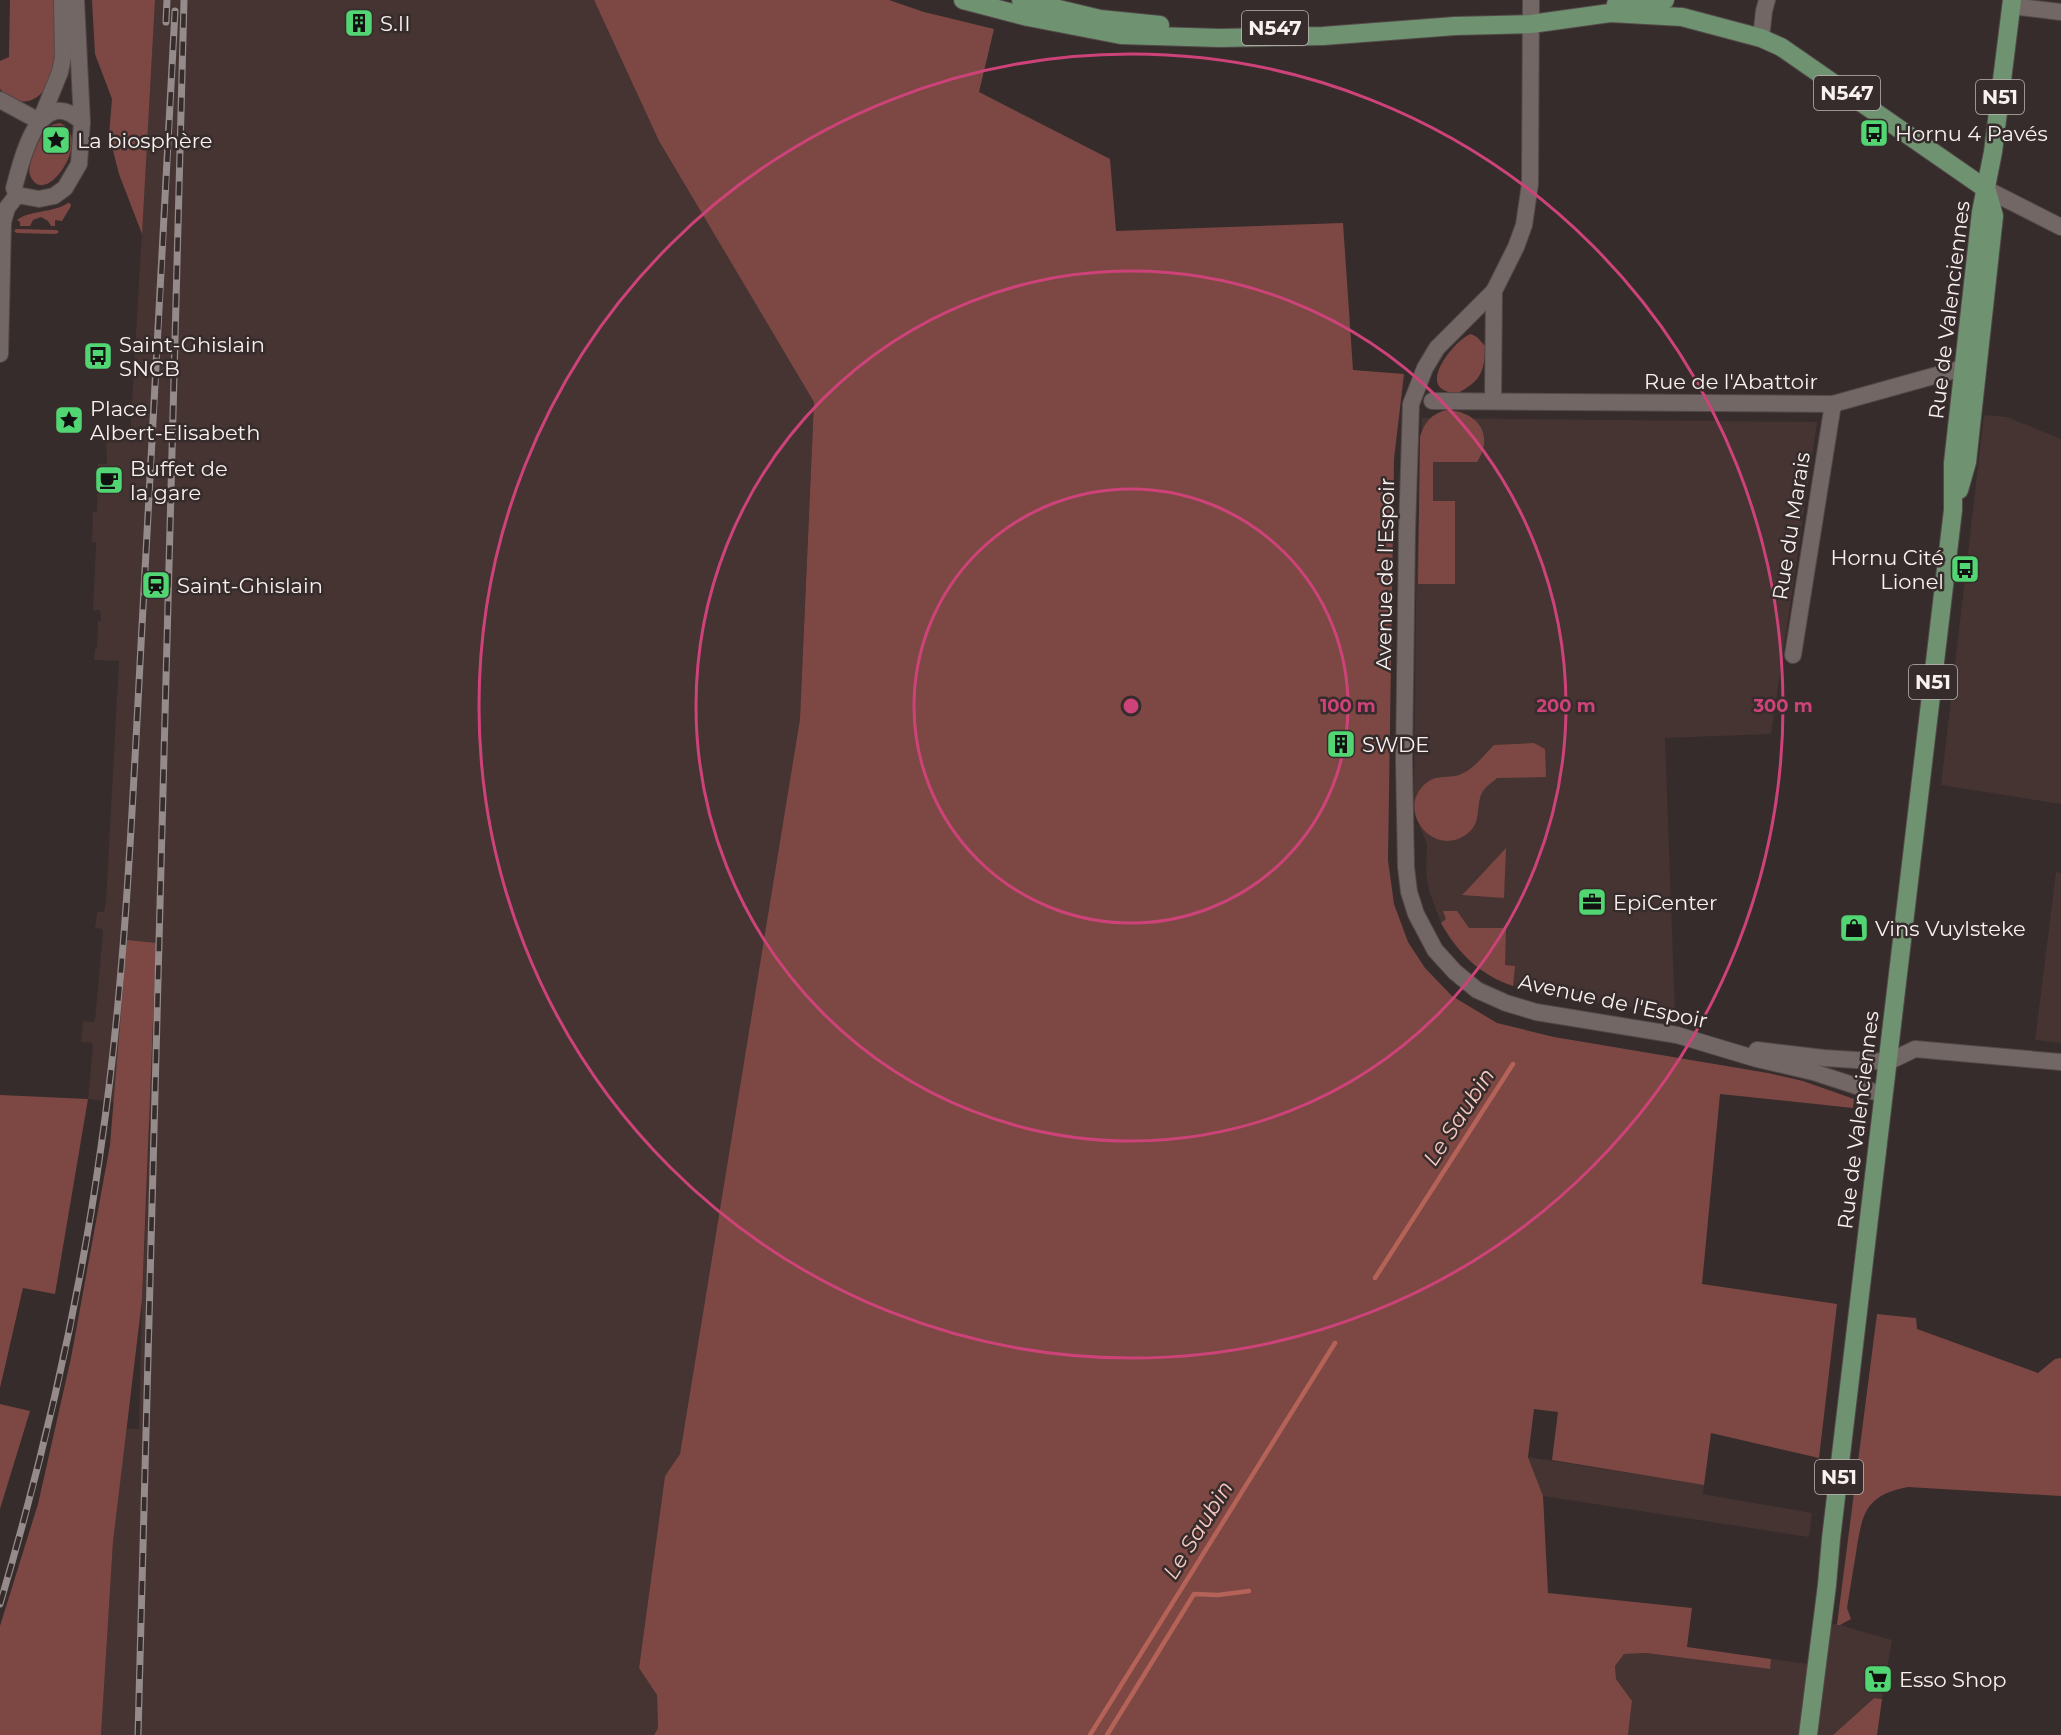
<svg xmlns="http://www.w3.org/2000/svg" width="2061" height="1735" font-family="Montserrat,sans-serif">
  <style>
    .built { fill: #453432 }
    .green { fill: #7d4843 }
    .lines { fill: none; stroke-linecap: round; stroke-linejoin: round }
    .stream { stroke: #b56259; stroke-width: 4.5 }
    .minor-casing { stroke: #524948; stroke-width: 18 }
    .major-casing { stroke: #524948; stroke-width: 20 }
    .minor { stroke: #736766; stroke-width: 16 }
    .major { stroke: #6f9371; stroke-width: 18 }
    .rail-casing { stroke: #948b8a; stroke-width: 7 }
    .rail { stroke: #362c2b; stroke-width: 4.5; stroke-dasharray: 14; stroke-linecap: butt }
    .ring { fill: none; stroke: #cd4379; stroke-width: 3 }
    .labels { text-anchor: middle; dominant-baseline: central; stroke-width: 5; stroke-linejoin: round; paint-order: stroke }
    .shield { fill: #362c2b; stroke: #beb6b5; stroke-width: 1.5 }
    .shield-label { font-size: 20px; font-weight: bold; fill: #f8f1f0 }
    .poi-label { font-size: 21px; fill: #f8f1f0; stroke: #362c2b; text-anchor: start }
    .street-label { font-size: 21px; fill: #f8f1f0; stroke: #362c2b }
    .water-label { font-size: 22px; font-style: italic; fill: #f7c7c1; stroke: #362c2b }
    .centre { fill: #cd4379; stroke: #362c2b; stroke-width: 3 }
    .ring-label { font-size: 18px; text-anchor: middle; font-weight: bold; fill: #cd4379; stroke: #362c2b; stroke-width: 5; stroke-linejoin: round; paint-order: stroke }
  </style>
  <rect width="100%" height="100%" fill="#362c2b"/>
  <g class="built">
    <path d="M 155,0 L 594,0 L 659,141 L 814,401 L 800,719 L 680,1454 L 665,1476 L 639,1668 L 657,1695 L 658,1728 L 654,1735 L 101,1735 L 113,1542 L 126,1429 L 139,1429 L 142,1300 L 150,1123 L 114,1102 L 88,1099 L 93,1045 L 92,1043 L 81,1042 L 83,1021 L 94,1022 L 95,1020 L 103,933 L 102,929 L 95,928 L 97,912 L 104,912 L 106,901 L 119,661 L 94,660 L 95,649 L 97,649 L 98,621 L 101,621 L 101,615 L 100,610 L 93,610 L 96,542 L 92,542 L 93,512 L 97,512 L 98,464 L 107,464 L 106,439 L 130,439 Z"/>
    <path d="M 1984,415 L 2007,417 L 2061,439 L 2061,804 L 1941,785 Z"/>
    <path d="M 1422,418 L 1817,422 L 1771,734 L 1665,738 L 1675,1014 L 1540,994 L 1501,982 L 1474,965 L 1450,939 L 1441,923 L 1429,891 L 1426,872 L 1427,844 L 1415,815 L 1414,804 L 1416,600 Z"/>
    <path d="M 2056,872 L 2061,873 L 2061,1043 L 2035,1040 Z"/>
    <path d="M 1528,1457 L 1704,1485 L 1703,1494 L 1812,1513 L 1809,1537 L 1543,1496 Z"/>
    <path d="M 1821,1622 L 1840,1625 L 1892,1640 L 1882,1699 L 1873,1698 L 1833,1735 L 1628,1735 L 1632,1701 L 1616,1679 L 1615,1666 L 1624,1654 L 1646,1653 L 1769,1669 L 1771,1659 L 1816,1665 Z"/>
  </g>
  <g class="green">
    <path d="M 10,0 L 54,0 C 55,25 62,94 28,101 C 18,103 6,97 0,89 L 0,61 L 9,57 Z"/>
    <path d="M 92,0 L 155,0 L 142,234 L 119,174 L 109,135 L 112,99 L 95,54 Z"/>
    <path d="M 594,0 L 889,0 L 924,12 L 994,29 L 979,92 L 1110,159 L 1116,231 L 1343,223 L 1353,370 L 1404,374 L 1394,459 L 1388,860 L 1394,904 L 1408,942 L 1425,968 L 1452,996 L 1497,1023 L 1554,1037 L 1768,1073 L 1803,1081 L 1854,1099 L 1853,1108 L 1720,1094 L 1702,1284 L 1837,1304 L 1819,1458 L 1711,1433 L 1704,1485 L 1552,1460 L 1558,1412 L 1534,1409 L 1528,1457 L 1543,1496 L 1548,1593 L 1692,1608 L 1687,1647 L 1771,1659 L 1770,1669 L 1646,1653 L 1624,1654 L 1615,1666 L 1616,1679 L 1632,1701 L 1628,1735 L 654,1735 L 658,1728 L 657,1695 L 639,1668 L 665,1476 L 680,1454 L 800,719 L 814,402 L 659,141 Z"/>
    <path d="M 60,123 C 95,137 44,212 30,175 C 26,167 41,134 47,128 C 51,124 55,124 60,123 Z"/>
    <path d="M 68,203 L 70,203 L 71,206 L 62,221 L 55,220 L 55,226 L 51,226 L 48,221 L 41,217 L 33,220 L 30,226 L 20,226 L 20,222 L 17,220 C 30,210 53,213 68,203 Z"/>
    <path d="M 16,229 L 57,230 L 59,232 L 56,234 L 17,233 L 14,231 Z"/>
    <path d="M 1471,334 L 1477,337 L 1485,346 C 1485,372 1480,382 1456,394 C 1450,392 1442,391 1439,386 C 1429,372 1458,338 1471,334 Z"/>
    <path d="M 1446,410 C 1477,411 1495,434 1477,462 L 1433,462 L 1433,501 L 1455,501 L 1455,584 L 1418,584 L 1420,437 C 1424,423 1431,414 1446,410 Z"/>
    <path d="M 1534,743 L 1545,749 L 1546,777 L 1497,778 C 1493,782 1486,786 1483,791 C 1474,806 1484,824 1464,836 C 1432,856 1396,810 1425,784 C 1435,775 1443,778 1455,776 C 1471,773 1483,756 1494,745 Z"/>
    <path d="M 1506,848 L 1504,898 L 1462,895 L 1468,889 Z"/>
    <path d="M 1443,911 L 1457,911 L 1469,928 L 1506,928 L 1505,965 L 1515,966 L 1513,986 C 1480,975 1458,953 1441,923 L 1446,919 Z"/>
    <path d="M 127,940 L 156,943 L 142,1300 L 113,1542 L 101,1735 L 0,1735 L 0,1626 L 38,1504 L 71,1358 L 110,1145 Z"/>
    <path d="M 0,1095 L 88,1099 L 55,1294 L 23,1288 L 0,1388 Z"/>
    <path d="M 1877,1314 L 1916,1318 L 1917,1329 L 2038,1373 L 2055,1359 L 2061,1358 L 2061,1496 L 1908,1487 C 1865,1495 1862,1514 1856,1553 C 1853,1571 1850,1589 1847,1608 L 1851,1619 L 1840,1625 L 1837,1625 Z"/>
    <path d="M 0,1404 L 30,1411 L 0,1509 Z"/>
    <path d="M 1874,1698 L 1882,1699 L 1877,1735 L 1833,1735 Z"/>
  </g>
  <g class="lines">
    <g class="stream">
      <path d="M 1375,1278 L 1513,1064"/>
      <path d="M 1090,1735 L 1335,1343"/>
      <path d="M 1107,1735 L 1194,1594 L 1218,1595 L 1249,1591"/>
    </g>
    <g class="minor-casing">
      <g id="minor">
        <path d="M 1531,0 L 1530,184 L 1524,225 L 1516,247 L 1494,291 L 1437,348 L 1425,368 L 1411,404 L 1407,531 L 1404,760 L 1406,867 L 1409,892 L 1416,914 L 1435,950 L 1455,972 L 1477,990 L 1506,1003 L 1536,1012 L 1677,1035 L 1757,1059 L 1813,1072 L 1884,1095"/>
        <path d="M 2011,6 L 2061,12"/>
        <path d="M 1761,38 L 1764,11 L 1767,0"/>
        <path d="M 0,100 L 39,121"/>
        <path d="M 41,119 L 60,72 L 63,57 L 62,0"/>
        <path d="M 1986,189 L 2061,227"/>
        <path d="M 17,195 L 39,199 L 54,196 L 65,188 L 79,164 L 82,122 L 76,0"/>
        <path d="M 17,195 L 14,188 C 22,159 39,82 82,122"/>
        <path d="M 0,354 L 3,222 L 7,208 L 17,195"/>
        <path d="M 1432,401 L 1833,404 L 1955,370 L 1964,369 L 1967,380"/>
        <path d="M 1493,401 L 1494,291"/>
        <path d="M 1793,655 L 1833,404"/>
        <path d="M 1757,1050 L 1824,1058 L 1888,1062 L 1915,1049 L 2061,1062"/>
      </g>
    </g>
    <g class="major-casing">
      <g id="major">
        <path d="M 963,0 L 1028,17 L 1121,35 L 1220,38 L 1323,36 L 1455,26 L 1531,24 L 1610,13 L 1682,17 L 1761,38 L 1781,47 L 1986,189"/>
        <path d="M 1021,0 L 1100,19 L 1160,25"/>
        <path d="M 1616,4 L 1665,0"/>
        <path d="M 1959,490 L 1967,462 L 1994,216 L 1987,191"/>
        <path d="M 1808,1735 L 1827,1585 L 1831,1539 L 1953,510 L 1953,463 L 1981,212 L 1993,152 L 2012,0"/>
      </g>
    </g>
    <use href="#minor" class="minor"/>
    <use href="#major" class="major"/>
    <g class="rail-casing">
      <g id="rail">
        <path d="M 166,22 L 167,0"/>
        <path d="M 0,1604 C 45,1452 79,1305 101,1147 C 127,969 133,787 143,608 C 154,409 165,210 175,11"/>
        <path d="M 138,1735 L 184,0"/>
      </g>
    </g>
    <use href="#rail" class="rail"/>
  </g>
  <g class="ring">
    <circle cx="1131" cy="706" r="217"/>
    <circle cx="1131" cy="706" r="435"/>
    <circle cx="1131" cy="706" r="652"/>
  </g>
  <defs>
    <g id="building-square" transform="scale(1.5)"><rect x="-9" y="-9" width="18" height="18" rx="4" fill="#52d673" stroke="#362c2b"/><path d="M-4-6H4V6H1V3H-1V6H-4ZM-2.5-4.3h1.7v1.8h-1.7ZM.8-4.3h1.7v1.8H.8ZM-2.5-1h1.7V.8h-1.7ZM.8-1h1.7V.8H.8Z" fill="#111"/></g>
    <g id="bus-square" transform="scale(1.5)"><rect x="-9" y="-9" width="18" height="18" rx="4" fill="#52d673" stroke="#362c2b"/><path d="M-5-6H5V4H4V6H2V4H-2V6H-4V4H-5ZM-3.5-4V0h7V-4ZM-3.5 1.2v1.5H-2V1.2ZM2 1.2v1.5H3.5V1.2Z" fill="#111"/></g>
    <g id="sight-square" transform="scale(1.5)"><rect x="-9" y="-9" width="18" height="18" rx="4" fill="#52d673" stroke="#362c2b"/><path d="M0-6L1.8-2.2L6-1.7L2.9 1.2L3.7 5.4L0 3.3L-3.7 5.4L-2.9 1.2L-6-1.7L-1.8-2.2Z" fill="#111"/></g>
    <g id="cafe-square" transform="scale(1.5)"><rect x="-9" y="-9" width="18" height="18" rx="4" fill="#52d673" stroke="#362c2b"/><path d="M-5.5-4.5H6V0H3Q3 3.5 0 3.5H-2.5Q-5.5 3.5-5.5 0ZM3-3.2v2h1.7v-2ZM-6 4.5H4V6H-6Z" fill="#111"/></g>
    <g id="station-square" transform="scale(1.5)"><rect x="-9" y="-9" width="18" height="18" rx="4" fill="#52d673" stroke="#362c2b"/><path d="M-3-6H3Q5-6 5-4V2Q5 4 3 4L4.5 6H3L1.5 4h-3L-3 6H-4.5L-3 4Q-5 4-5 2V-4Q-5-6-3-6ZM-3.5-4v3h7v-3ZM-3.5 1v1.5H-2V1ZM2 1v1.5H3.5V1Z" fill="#111"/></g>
    <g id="office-square" transform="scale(1.5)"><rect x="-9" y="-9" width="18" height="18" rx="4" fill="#52d673" stroke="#362c2b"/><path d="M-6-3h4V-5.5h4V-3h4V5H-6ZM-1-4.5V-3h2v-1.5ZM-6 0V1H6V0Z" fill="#111"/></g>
    <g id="shop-square" transform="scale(1.5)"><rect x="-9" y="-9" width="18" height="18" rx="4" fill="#52d673" stroke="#362c2b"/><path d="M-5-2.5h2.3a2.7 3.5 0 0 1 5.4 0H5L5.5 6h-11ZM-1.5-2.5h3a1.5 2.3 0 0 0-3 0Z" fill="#111"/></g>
    <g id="supermarket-square" transform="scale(1.5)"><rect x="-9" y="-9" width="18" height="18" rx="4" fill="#52d673" stroke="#362c2b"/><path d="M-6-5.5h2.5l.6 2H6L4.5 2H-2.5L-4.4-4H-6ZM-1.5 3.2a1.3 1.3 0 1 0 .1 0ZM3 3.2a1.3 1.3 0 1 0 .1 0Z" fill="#111"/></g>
  </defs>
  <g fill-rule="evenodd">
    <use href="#building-square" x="359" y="23"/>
    <use href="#bus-square" x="1874" y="133"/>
    <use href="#sight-square" x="56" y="140"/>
    <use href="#bus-square" x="98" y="356"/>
    <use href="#sight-square" x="69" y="420"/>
    <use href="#cafe-square" x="109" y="480"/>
    <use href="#bus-square" x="1965" y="569"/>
    <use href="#station-square" x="156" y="585"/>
    <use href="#building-square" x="1341" y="744"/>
    <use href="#office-square" x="1592" y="902"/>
    <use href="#shop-square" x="1854" y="928"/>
    <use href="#supermarket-square" x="1878" y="1679"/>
  </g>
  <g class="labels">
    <g class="shield">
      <rect x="1242" y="11" width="66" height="34" rx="4.5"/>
      <rect x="1814" y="76" width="66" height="34" rx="4.5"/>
      <rect x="1976" y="80" width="48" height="34" rx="4.5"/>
      <rect x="1909" y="665" width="48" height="34" rx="4.5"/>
      <rect x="1815" y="1460" width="48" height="34" rx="4.5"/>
    </g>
    <g class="shield-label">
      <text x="1275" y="28">N547</text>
      <text x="1847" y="93">N547</text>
      <text x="2000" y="97">N51</text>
      <text x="1933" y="682">N51</text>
      <text x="1839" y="1477">N51</text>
    </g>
    <g class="poi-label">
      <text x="380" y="23">S.II</text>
      <text x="1895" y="133">Hornu 4 Pavés</text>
      <text x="77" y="140">La biosphère</text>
      <text x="119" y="344">Saint-Ghislain<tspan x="119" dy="24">SNCB</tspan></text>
      <text x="90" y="408">Place<tspan x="90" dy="24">Albert-Elisabeth</tspan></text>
      <text x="130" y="468">Buffet de<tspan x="130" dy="24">la gare</tspan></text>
      <text x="1944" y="557" text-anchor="end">Hornu Cité<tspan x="1944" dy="24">Lionel</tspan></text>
      <text x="177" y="585">Saint-Ghislain</text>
      <text x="1362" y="744">SWDE</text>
      <text x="1613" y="902">EpiCenter</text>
      <text x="1875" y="928">Vins Vuylsteke</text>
      <text x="1899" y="1679">Esso Shop</text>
    </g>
    <g class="street-label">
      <text transform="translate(1949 310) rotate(-83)">Rue de Valenciennes</text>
      <text x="1731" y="381">Rue de l'Abattoir</text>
      <text transform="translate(1791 526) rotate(-81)">Rue du Marais</text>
      <text transform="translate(1385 574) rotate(-89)">Avenue de l'Espoir</text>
      <text transform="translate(1613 1001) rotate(12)">Avenue de l'Espoir</text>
      <text transform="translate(1858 1120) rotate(-83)">Rue de Valenciennes</text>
    </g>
    <g class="water-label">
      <text transform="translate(1459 1117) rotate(-57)">Le Saubin</text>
      <text transform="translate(1198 1530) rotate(-58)">Le Saubin</text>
    </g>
  </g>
  <circle cx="1131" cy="706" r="9" class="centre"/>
  <g class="ring-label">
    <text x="1348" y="712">100 m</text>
    <text x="1566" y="712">200 m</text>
    <text x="1783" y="712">300 m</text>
  </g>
</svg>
